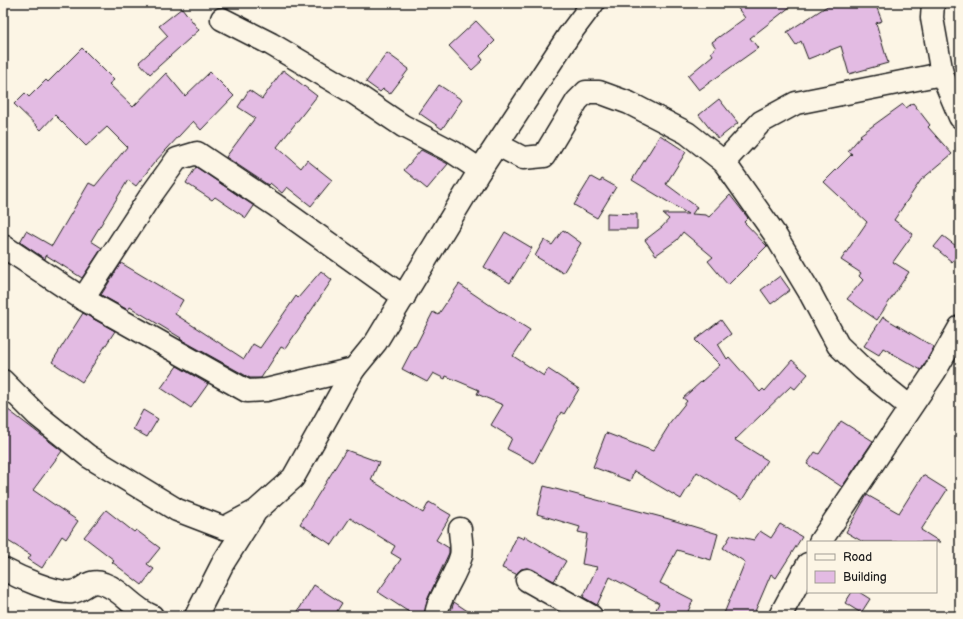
<svg xmlns="http://www.w3.org/2000/svg" width="963" height="619" font-family="'Balsamiq Sans',sans-serif">
  <style>
    .building { fill: #e3bbe3; stroke: #1c1c1c }
    .lines { fill: none; stroke-linecap: round; stroke-linejoin: round }
    .minor-casing { stroke: #1c1c1c; stroke-width: 25 }
    .minor { stroke: #fcf5e5; stroke-width: 22 }
  </style>
  <rect width="100%" height="100%" fill="#fcf5e5"/>
  <filter id="ink" filterUnits="userSpaceOnUse"><feTurbulence type="fractalNoise" baseFrequency=".025" numOctaves="2"/><feDisplacementMap in="SourceGraphic" scale="8" xChannelSelector="R" yChannelSelector="G"/><feConvolveMatrix kernelMatrix="1 2 1 2 8 2 1 2 1" color-interpolation-filters="sRGB"/></filter>
  <g filter="url(#ink)">
    <g class="building">
      <path d="M 734,3 L 795,3 L 750,38 L 758,48 L 699,90 L 688,76 L 713,55 L 711,52 L 716,48 L 712,42 L 745,18 Z"/>
      <path d="M 832,3 L 875,3 L 882,21 L 876,23 L 888,63 L 849,74 L 841,46 L 808,59 L 801,41 L 796,45 L 787,32 Z"/>
      <path d="M 182,8 L 199,30 L 150,74 L 139,62 L 168,36 L 159,26 Z"/>
      <path d="M 476,21 L 495,41 L 480,56 L 483,60 L 472,70 L 449,46 Z"/>
      <path d="M 82,48 L 114,80 L 109,84 L 133,107 L 166,73 L 185,96 L 210,72 L 234,96 L 201,130 L 193,121 L 154,163 L 136,186 L 128,180 L 91,241 L 102,248 L 82,278 L 46,255 L 45,259 L 20,242 L 26,231 L 52,246 L 89,183 L 95,186 L 127,147 L 107,127 L 86,146 L 55,115 L 41,130 L 14,104 L 25,93 L 29,97 L 46,80 L 48,82 Z"/>
      <path d="M 387,53 L 409,69 L 390,94 L 383,89 L 380,92 L 366,82 Z"/>
      <path d="M 283,70 L 317,96 L 277,147 L 301,168 L 307,160 L 332,180 L 311,206 L 287,187 L 282,193 L 270,183 L 268,185 L 226,157 L 255,118 L 238,107 L 249,90 L 262,99 Z"/>
      <path d="M 439,85 L 462,100 L 442,129 L 419,113 Z"/>
      <path d="M 719,99 L 738,123 L 718,139 L 699,115 Z"/>
      <path d="M 913,103 L 930,125 L 928,127 L 952,154 L 921,180 L 894,220 L 913,234 L 893,262 L 909,272 L 877,320 L 847,299 L 863,280 L 859,276 L 861,273 L 841,260 L 867,222 L 824,182 L 852,154 L 848,151 L 861,136 L 860,135 L 903,104 L 906,108 Z"/>
      <path d="M 660,135 L 686,152 L 666,184 L 697,207 L 692,214 L 706,215 L 709,217 L 730,195 L 748,218 L 744,222 L 767,246 L 728,285 L 708,261 L 713,257 L 683,232 L 677,240 L 656,255 L 645,240 L 662,227 L 669,219 L 663,214 L 688,214 L 632,180 Z"/>
      <path d="M 421,150 L 448,164 L 427,189 L 404,170 Z"/>
      <path d="M 196,167 L 254,206 L 246,218 L 215,197 L 212,200 L 186,183 Z"/>
      <path d="M 591,177 L 600,182 L 602,179 L 616,187 L 597,218 L 574,205 Z"/>
      <path d="M 607,213 L 637,214 L 637,229 L 607,229 Z"/>
      <path d="M 563,230 L 581,243 L 563,273 L 535,256 L 544,240 L 552,245 Z"/>
      <path d="M 505,232 L 532,248 L 510,283 L 484,267 Z"/>
      <path d="M 943,236 L 960,249 L 960,252 L 952,262 L 934,247 Z"/>
      <path d="M 121,263 L 183,300 L 175,314 L 244,359 L 253,344 L 260,348 L 296,296 L 298,298 L 321,271 L 332,280 L 285,349 L 281,347 L 261,378 L 250,378 L 180,339 L 181,338 L 130,307 L 128,310 L 101,295 Z"/>
      <path d="M 780,276 L 790,290 L 771,304 L 761,290 Z"/>
      <path d="M 459,284 L 500,312 L 500,311 L 530,330 L 513,356 L 544,376 L 548,369 L 579,389 L 564,414 L 561,412 L 534,463 L 507,449 L 512,438 L 491,425 L 503,405 L 477,394 L 479,390 L 446,376 L 445,379 L 433,373 L 427,382 L 402,369 L 414,346 L 415,347 L 433,312 L 438,315 Z"/>
      <path d="M 83,313 L 115,331 L 82,382 L 52,362 Z"/>
      <path d="M 883,317 L 934,347 L 921,370 L 883,348 L 879,355 L 864,346 Z"/>
      <path d="M 721,320 L 731,334 L 718,344 L 727,359 L 729,357 L 760,392 L 763,389 L 765,391 L 792,360 L 808,374 L 795,389 L 791,386 L 735,440 L 767,460 L 742,500 L 697,472 L 681,499 L 634,471 L 630,481 L 593,467 L 606,433 L 653,451 L 668,427 L 667,426 L 687,401 L 683,398 L 720,365 L 695,340 Z"/>
      <path d="M 177,366 L 208,384 L 191,408 L 161,388 Z"/>
      <path d="M 3,406 L 62,451 L 33,490 L 78,521 L 66,539 L 62,536 L 42,568 L 28,559 L 31,555 L 3,538 Z"/>
      <path d="M 143,410 L 158,419 L 147,437 L 133,429 Z"/>
      <path d="M 841,421 L 873,441 L 842,487 L 807,464 L 815,452 L 819,454 Z"/>
      <path d="M 346,450 L 379,462 L 371,480 L 423,513 L 429,502 L 451,515 L 436,540 L 449,548 L 449,553 L 428,598 L 424,616 L 415,616 L 378,592 L 401,559 L 391,553 L 395,546 L 350,518 L 332,545 L 300,524 Z"/>
      <path d="M 923,475 L 947,490 L 921,530 L 940,542 L 863,542 L 846,532 L 867,495 L 899,513 Z"/>
      <path d="M 544,486 L 669,519 L 718,534 L 711,560 L 677,550 L 660,583 L 693,600 L 686,616 L 653,616 L 659,603 L 610,577 L 597,605 L 583,597 L 597,567 L 582,564 L 587,534 L 578,532 L 580,527 L 537,514 Z"/>
      <path d="M 106,510 L 134,532 L 136,530 L 160,548 L 147,564 L 154,569 L 142,585 L 112,562 L 114,560 L 84,537 Z"/>
      <path d="M 780,524 L 802,537 L 776,578 L 771,574 L 753,616 L 723,616 L 745,562 L 723,548 L 731,535 L 754,540 L 760,531 L 771,538 Z"/>
      <path d="M 517,536 L 524,539 L 525,536 L 566,561 L 554,581 L 527,568 L 521,569 L 516,574 L 502,568 Z"/>
      <path d="M 314,585 L 342,603 L 334,616 L 295,616 Z"/>
      <path d="M 852,592 L 859,592 L 870,599 L 861,613 L 845,603 Z"/>
      <path d="M 454,602 L 475,616 L 449,616 Z"/>
    </g>
    <g class="lines">
      <g class="minor-casing">
        <g id="minor">
          <path d="M 933,3 L 932,18 L 942,74 L 960,117"/>
          <path d="M 222,19 L 271,44 L 354,93 L 403,126 L 453,152 L 480,170"/>
          <path d="M 498,145 L 523,158 L 544,156 L 577,101 L 586,92 L 599,92 L 629,103 L 687,133 L 724,162 L 774,233 L 809,291 L 838,345 L 863,369 L 910,407"/>
          <path d="M 724,162 L 761,122 L 796,103 L 942,74"/>
          <path d="M 3,246 L 83,299 L 247,391 L 266,390 L 354,369 L 376,342 L 480,170 L 569,35 L 593,3"/>
          <path d="M 83,299 L 149,198 L 177,159 L 197,153 L 275,205 L 404,297"/>
          <path d="M 3,381 L 37,415 L 88,456 L 177,510 L 224,528 L 256,511 L 293,478 L 354,369"/>
          <path d="M 820,542 L 935,371 L 960,327"/>
          <path d="M 3,569 C 18,577 56,594 72,592 C 85,590 88,578 104,584 C 122,590 133,609 152,616"/>
          <path d="M 527,580 L 591,616"/>
          <path d="M 196,616 L 223,563 L 254,514"/>
          <path d="M 436,616 C 437,599 456,576 461,556 C 463,548 460,537 460,529"/>
          <path d="M 780,616 L 808,564"/>
        </g>
      </g>
      <use href="#minor" class="minor"/>
    </g>
  </g>
  <rect width="963" height="619" fill="none" stroke="#fcf5e5" stroke-width="16"/>
  <rect x="8" y="8" width="947" height="603" fill="none" stroke="#1c1c1c" stroke-width="1.5" filter="url(#ink)"/>
  <rect x="807" y="541" width="130" height="52" fill="#fcf5e5" stroke="#a29e95"/>
  <rect x="815" y="554" width="20" height="6" fill="#fcf5e5" stroke="#a29e95"/>
  <text x="843" y="561" font-size="12" fill="#1c1c1c">Road</text>
  <rect x="815" y="571" width="20" height="12" fill="#e3bbe3" stroke="#a29e95"/>
  <text x="843" y="581" font-size="12" fill="#1c1c1c">Building</text>
</svg>
